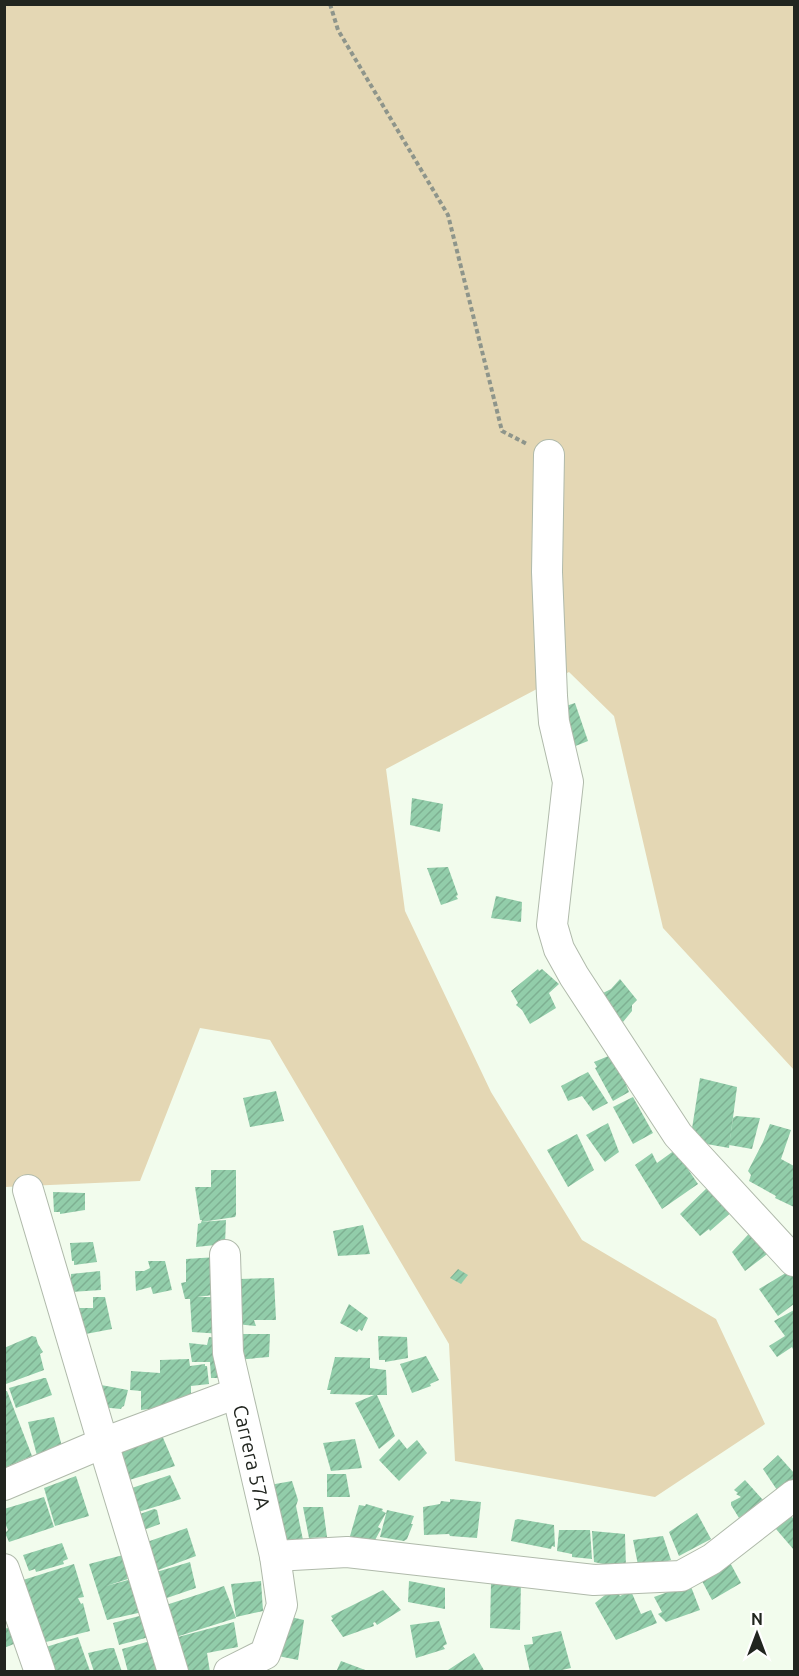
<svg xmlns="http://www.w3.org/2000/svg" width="799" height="1676" font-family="Ubuntu,sans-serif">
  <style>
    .grass { fill: #e4d7b4 }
    .building { fill: url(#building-hatch) }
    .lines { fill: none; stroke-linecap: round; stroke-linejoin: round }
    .street-casing { stroke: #b0baab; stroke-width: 32 }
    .path { stroke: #8e958b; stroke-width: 4; stroke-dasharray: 4.5 3; stroke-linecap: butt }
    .street { stroke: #fff; stroke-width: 30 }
    .labels { text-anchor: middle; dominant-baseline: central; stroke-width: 4.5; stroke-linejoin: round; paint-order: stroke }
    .street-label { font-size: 20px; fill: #21251f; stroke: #fff }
  </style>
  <defs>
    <pattern id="building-hatch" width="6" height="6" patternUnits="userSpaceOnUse" patternTransform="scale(1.5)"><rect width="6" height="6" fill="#92cdaa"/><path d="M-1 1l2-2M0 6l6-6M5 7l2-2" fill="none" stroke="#7eb092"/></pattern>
  </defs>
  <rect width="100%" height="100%" fill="#f2fced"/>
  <path class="grass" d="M 4,5 L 794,5 L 794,1070 L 663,928 L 614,716 L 569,672 L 386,769 L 405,911 L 491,1092 L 582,1240 L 716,1319 L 765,1424 L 655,1497 L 455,1461 L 449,1344 L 270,1040 L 200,1028 L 140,1181 L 5,1187 Z"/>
  <g class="building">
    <path d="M 575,703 L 588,741 L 573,747 L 566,706 Z"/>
    <path d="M 412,798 L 443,804 L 440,832 L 410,825 Z"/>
    <path d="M 448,867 L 458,895 L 456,896 L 458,899 L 441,905 L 427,868 Z"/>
    <path d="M 496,896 L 522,902 L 521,922 L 491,918 Z"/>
    <path d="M 538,969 L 539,971 L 542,969 L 559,984 L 549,993 L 556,1008 L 530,1024 L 522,1010 L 516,1005 L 518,1003 L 511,991 Z"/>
    <path d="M 620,979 L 637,1000 L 632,1005 L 632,1011 L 623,1022 L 597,996 L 611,989 Z"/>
    <path d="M 611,1055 L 615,1056 L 629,1092 L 613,1101 L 595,1068 L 597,1067 L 594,1062 Z"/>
    <path d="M 588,1072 L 608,1103 L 593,1111 L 582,1096 L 568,1101 L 561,1086 Z"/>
    <path d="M 700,1078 L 737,1087 L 729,1148 L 690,1141 Z"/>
    <path d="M 276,1091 L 284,1121 L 250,1127 L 243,1098 Z"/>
    <path d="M 633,1097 L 653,1133 L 633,1144 L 613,1107 Z"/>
    <path d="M 736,1116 L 760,1118 L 752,1149 L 729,1145 L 733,1118 Z"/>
    <path d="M 608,1123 L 619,1152 L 605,1162 L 586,1135 Z"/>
    <path d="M 770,1124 L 791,1130 L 781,1159 L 794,1166 L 794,1207 L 775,1198 L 776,1196 L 749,1181 L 751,1175 L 748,1171 L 763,1142 Z"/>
    <path d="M 577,1134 L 594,1170 L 568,1187 L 547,1150 Z"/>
    <path d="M 675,1150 L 698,1184 L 662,1209 L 635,1165 L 652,1153 L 657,1163 Z"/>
    <path d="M 211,1170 L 236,1170 L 236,1215 L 235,1217 L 201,1222 L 226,1220 L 225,1244 L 196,1247 L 198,1224 L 201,1223 L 202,1220 L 200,1220 L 195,1187 L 211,1187 Z"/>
    <path d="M 709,1186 L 734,1210 L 710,1231 L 709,1229 L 700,1236 L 680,1214 Z"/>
    <path d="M 53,1192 L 85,1193 L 85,1210 L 60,1214 L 60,1212 L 54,1212 Z"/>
    <path d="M 363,1225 L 370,1254 L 338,1256 L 333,1231 Z"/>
    <path d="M 757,1225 L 775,1248 L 745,1271 L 732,1252 Z"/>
    <path d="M 93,1242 L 97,1262 L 74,1265 L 74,1261 L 72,1261 L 70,1243 Z"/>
    <path d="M 217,1257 L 221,1294 L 197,1297 L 224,1297 L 223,1334 L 192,1332 L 190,1299 L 185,1299 L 181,1283 L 186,1282 L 186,1259 Z"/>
    <path d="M 148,1261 L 165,1261 L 172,1290 L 153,1294 L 151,1287 L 136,1291 L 135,1271 L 144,1271 L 150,1268 Z"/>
    <path d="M 458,1269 L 468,1275 L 461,1284 L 450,1278 Z"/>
    <path d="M 100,1271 L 101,1290 L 71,1292 L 71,1274 Z"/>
    <path d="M 789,1271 L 794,1279 L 794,1304 L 778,1316 L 759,1289 Z"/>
    <path d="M 274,1278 L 276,1320 L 254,1320 L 256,1326 L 235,1324 L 239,1279 Z"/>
    <path d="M 93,1297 L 105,1297 L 112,1329 L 75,1336 L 71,1308 L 93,1308 Z"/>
    <path d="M 349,1304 L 368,1318 L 362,1331 L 359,1329 L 357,1332 L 340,1323 Z"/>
    <path d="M 794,1310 L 794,1351 L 792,1347 L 777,1357 L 769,1346 L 785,1336 L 774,1321 Z"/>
    <path d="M 237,1334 L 270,1334 L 269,1357 L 236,1360 Z"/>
    <path d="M 32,1336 L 36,1337 L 38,1344 L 43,1352 L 40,1354 L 44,1370 L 6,1384 L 4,1348 Z"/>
    <path d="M 378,1336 L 407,1337 L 408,1358 L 385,1362 L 385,1360 L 379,1360 Z"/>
    <path d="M 209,1337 L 223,1339 L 225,1378 L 211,1378 L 210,1362 L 192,1362 L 189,1343 L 207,1345 Z"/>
    <path d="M 426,1356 L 439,1380 L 430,1384 L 431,1386 L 412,1393 L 400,1364 Z"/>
    <path d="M 335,1357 L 370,1358 L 370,1368 L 386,1370 L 387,1395 L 377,1395 L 395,1436 L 379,1449 L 355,1403 L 374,1395 L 330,1394 L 331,1390 L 327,1390 Z"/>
    <path d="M 189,1359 L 190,1366 L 205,1364 L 205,1366 L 207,1366 L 209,1384 L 191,1386 L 191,1404 L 141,1410 L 141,1391 L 130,1390 L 131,1371 L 160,1373 L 160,1360 Z"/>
    <path d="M 44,1378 L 46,1378 L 52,1395 L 16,1408 L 9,1388 Z"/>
    <path d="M 101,1385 L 128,1390 L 124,1406 L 122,1407 L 121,1409 L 100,1407 Z"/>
    <path d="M 4,1391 L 7,1391 L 32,1456 L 4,1468 Z"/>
    <path d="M 54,1417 L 63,1450 L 39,1463 L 28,1422 Z"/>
    <path d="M 161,1433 L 175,1466 L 126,1481 L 116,1450 Z"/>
    <path d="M 355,1439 L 362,1468 L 331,1471 L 323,1443 Z"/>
    <path d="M 399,1439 L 407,1449 L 417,1440 L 427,1453 L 399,1481 L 379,1460 Z"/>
    <path d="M 778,1455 L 794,1473 L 794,1479 L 779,1493 L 763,1469 Z"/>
    <path d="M 327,1474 L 346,1474 L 350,1497 L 327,1497 Z"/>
    <path d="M 170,1475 L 181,1499 L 135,1513 L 129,1489 Z"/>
    <path d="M 76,1476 L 89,1516 L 55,1526 L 44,1488 Z"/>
    <path d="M 745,1480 L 763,1500 L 739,1518 L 731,1505 L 731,1502 L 741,1497 L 736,1494 L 738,1493 L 734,1490 Z"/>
    <path d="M 292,1481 L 298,1500 L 296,1506 L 303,1540 L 275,1547 L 264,1486 Z"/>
    <path d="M 44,1497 L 54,1527 L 9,1542 L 5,1533 L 8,1530 L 4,1521 L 4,1509 Z"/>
    <path d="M 450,1499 L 481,1502 L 477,1538 L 450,1536 L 449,1534 L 424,1535 L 423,1507 L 440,1504 L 441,1501 L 450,1502 Z"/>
    <path d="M 366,1504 L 383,1509 L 382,1511 L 386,1513 L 378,1527 L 381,1529 L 374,1542 L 348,1543 L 359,1505 L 365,1506 Z"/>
    <path d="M 303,1507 L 323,1507 L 327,1537 L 309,1538 Z"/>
    <path d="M 154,1509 L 157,1510 L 160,1524 L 141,1531 L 140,1514 Z"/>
    <path d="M 387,1510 L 414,1516 L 411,1524 L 413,1524 L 407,1539 L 404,1541 L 380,1537 Z"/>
    <path d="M 786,1511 L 794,1519 L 794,1550 L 770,1522 Z"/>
    <path d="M 697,1513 L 711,1539 L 679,1556 L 669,1532 Z"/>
    <path d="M 518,1519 L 554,1525 L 555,1547 L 552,1546 L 551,1549 L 511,1541 L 515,1520 Z"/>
    <path d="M 187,1528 L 196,1556 L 153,1572 L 144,1543 Z"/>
    <path d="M 559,1530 L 590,1530 L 592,1559 L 572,1557 L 572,1554 L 557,1551 Z"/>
    <path d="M 592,1531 L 625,1534 L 626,1569 L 594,1562 Z"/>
    <path d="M 663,1536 L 671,1560 L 639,1570 L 633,1540 Z"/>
    <path d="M 62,1543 L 68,1559 L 63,1561 L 64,1564 L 36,1572 L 35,1569 L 29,1571 L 23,1555 Z"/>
    <path d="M 127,1554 L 132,1574 L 127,1576 L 128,1579 L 106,1586 L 139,1577 L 147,1611 L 107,1620 L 89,1564 Z"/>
    <path d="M 727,1557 L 741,1583 L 712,1600 L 702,1581 Z"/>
    <path d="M 190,1562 L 196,1588 L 161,1600 L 153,1573 Z"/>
    <path d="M 74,1564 L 84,1597 L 78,1598 L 81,1604 L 83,1603 L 90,1631 L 42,1643 L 23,1580 Z"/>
    <path d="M 261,1581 L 263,1611 L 236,1617 L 231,1584 Z"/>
    <path d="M 409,1581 L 445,1588 L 445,1609 L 408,1602 Z"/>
    <path d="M 521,1581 L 520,1630 L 490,1628 L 491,1583 Z"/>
    <path d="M 690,1584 L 700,1610 L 666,1622 L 658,1614 L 662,1612 L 654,1597 Z"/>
    <path d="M 224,1586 L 236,1618 L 176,1637 L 163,1606 Z"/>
    <path d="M 614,1588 L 620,1596 L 631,1591 L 641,1614 L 651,1610 L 657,1623 L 616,1640 L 595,1603 Z"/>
    <path d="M 383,1590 L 401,1610 L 377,1625 L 375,1622 L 373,1623 L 374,1626 L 343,1637 L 331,1620 L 333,1619 L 331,1616 Z"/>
    <path d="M 147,1614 L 153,1636 L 119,1645 L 113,1623 Z"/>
    <path d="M 282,1615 L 304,1620 L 298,1660 L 278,1656 Z"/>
    <path d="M 439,1621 L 447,1644 L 443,1646 L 445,1649 L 416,1658 L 410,1625 Z"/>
    <path d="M 234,1622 L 238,1647 L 207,1653 L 210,1672 L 183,1672 L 178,1637 Z"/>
    <path d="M 15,1626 L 21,1641 L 4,1648 L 4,1629 Z"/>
    <path d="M 561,1631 L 571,1668 L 553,1672 L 530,1672 L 524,1645 L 533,1644 L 532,1637 Z"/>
    <path d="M 78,1637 L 90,1671 L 53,1672 L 46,1647 Z"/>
    <path d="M 154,1640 L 163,1672 L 128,1672 L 122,1649 Z"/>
    <path d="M 110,1648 L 114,1648 L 122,1672 L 94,1672 L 88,1653 Z"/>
    <path d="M 474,1653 L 485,1672 L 445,1672 Z"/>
    <path d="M 341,1661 L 368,1671 L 368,1672 L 336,1672 Z"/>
  </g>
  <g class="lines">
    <g class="street-casing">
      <g id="street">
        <path d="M 549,455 L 547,572 L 552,696 L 554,722 L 568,782 L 552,925 L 559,949 L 574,976 L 678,1135 L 794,1261"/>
        <path d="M 28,1190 L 103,1443 L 173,1672"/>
        <path d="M 225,1255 L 228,1353 L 275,1556 L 282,1605 L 265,1654 L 229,1672"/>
        <path d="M 4,1485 L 103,1443 L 237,1393"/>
        <path d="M 275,1556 L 347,1552 L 594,1580 L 681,1576 L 712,1559 L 794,1495"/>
        <path d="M 4,1569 L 40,1672"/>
      </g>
    </g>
    <path class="path" d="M 330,4 L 338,30 L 448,215 L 502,431 L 527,444"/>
    <use href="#street" class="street"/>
  </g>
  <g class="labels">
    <g class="street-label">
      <text transform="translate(252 1457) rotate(77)">Carrera 57A</text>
    </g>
  </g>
  <rect width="799" height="1676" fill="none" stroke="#21251f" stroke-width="12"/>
  <g transform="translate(757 1634)" stroke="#ffffff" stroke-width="4.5" paint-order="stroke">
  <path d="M0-4.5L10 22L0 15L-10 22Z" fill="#21251f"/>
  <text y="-9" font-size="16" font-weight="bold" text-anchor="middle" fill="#21251f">N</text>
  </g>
</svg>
